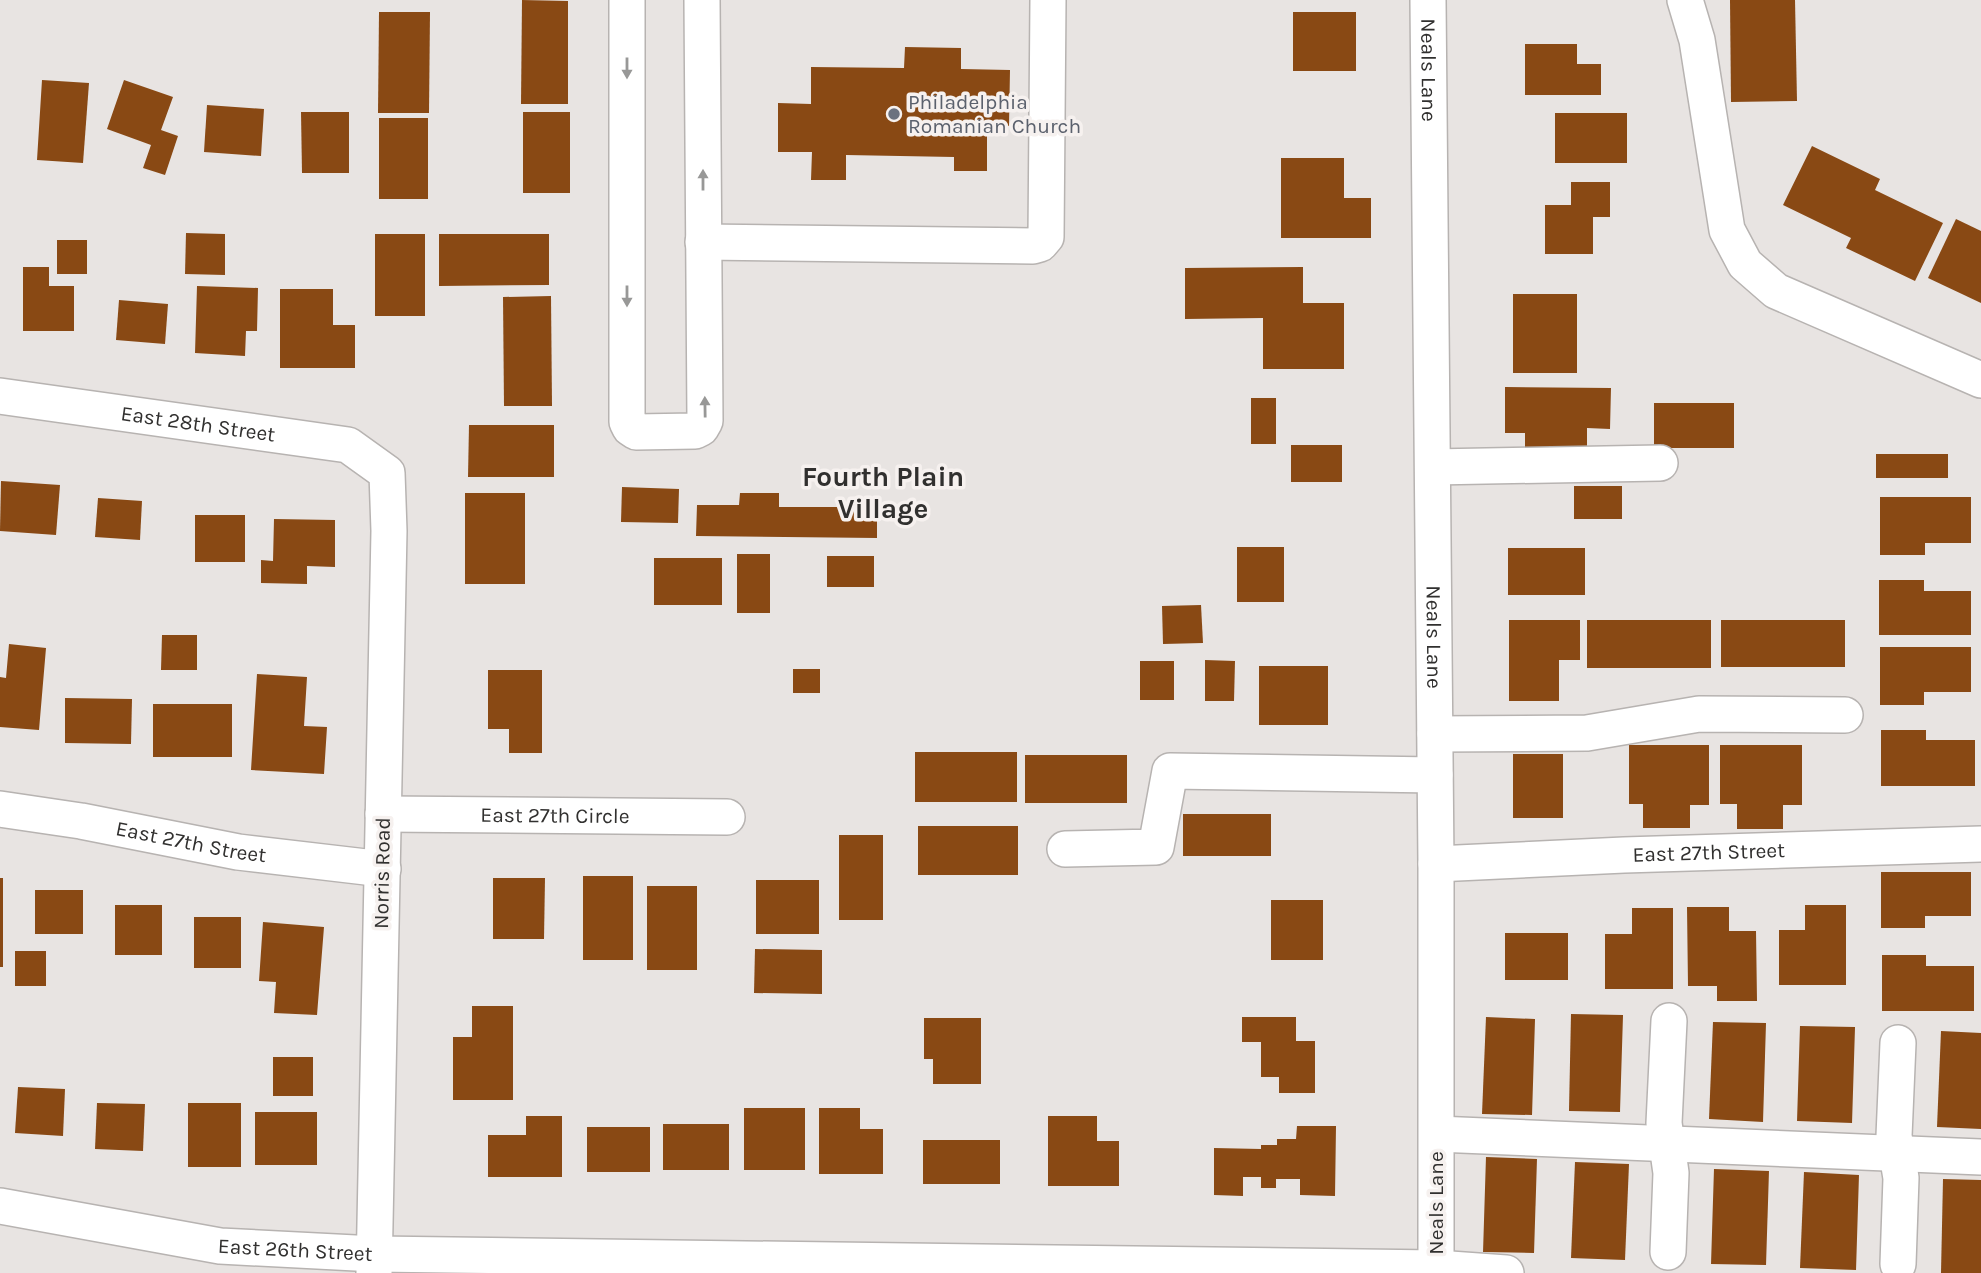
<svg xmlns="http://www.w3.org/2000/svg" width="1981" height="1273" font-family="Karla,sans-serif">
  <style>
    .building { fill: #894914 }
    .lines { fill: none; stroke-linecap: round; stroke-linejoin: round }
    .minor-casing { stroke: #b7b3b1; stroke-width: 38 }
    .minor { stroke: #fff; stroke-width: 35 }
    .oneway { fill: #989897 }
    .worship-dot { fill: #6b7280; stroke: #f6f1ef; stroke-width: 2.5 }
    .labels { text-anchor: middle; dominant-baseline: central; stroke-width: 7; stroke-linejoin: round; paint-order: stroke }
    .street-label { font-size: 21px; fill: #31302f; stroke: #f6f1ef }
    .worship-label { font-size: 21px; fill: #5b616d; stroke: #f6f1ef; text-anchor: start }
    .district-label { font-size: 28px; font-weight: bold; fill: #31302f; stroke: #f6f1ef }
  </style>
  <rect width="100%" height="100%" fill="#e8e4e2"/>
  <g class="building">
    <path d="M 522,0 L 568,1 L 568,104 L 521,104 Z"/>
    <path d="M 1730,0 L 1795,0 L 1797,101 L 1731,102 Z"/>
    <path d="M 379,12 L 430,12 L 429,113 L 378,113 Z"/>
    <rect x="1293" y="12" width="63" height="59"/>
    <path d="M 1525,44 L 1577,44 L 1577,64 L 1601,64 L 1601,95 L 1525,95 Z"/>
    <path d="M 905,47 L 961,48 L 961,69 L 1010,70 L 1009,126 L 987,125 L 987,171 L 954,171 L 954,157 L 846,155 L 846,180 L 811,180 L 812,152 L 778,152 L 778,103 L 811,104 L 811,67 L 904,68 Z"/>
    <path d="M 42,80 L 89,83 L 83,163 L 37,160 Z"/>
    <path d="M 124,80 L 173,97 L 161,130 L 178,136 L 165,175 L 143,168 L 151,145 L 107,129 Z"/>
    <path d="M 207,105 L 264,109 L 261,156 L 204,152 Z"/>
    <path d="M 301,112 L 349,112 L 349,173 L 302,173 Z"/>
    <rect x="523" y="112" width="47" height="81"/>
    <rect x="1555" y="113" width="72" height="50"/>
    <rect x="379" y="118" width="49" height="81"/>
    <path d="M 1812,146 L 1880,179 L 1875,190 L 1943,223 L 1915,281 L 1846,248 L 1851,238 L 1783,205 Z"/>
    <path d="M 1281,158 L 1344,158 L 1344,198 L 1371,198 L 1371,238 L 1281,238 Z"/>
    <path d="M 1571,182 L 1610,182 L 1610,217 L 1593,217 L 1593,254 L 1545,254 L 1545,205 L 1571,205 Z"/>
    <path d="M 1956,219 L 1981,231 L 1981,303 L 1928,278 Z"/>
    <path d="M 186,233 L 225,234 L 225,275 L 185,274 Z"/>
    <rect x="375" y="234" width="50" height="82"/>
    <path d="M 439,234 L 549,234 L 549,285 L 439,286 Z"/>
    <rect x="57" y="240" width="30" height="34"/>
    <path d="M 23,267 L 49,267 L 49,286 L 74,286 L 74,331 L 23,331 Z"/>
    <path d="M 1303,267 L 1303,303 L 1344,303 L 1344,369 L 1263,369 L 1263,318 L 1185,319 L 1185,268 Z"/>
    <path d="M 197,286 L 258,288 L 257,331 L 246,331 L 245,356 L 195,353 Z"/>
    <path d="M 280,289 L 333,289 L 333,325 L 355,325 L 355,368 L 280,368 Z"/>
    <rect x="1513" y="294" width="64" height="79"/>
    <path d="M 551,296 L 552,406 L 504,406 L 503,297 Z"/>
    <path d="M 119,300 L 168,304 L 165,344 L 116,340 Z"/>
    <path d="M 1505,387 L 1611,388 L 1610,429 L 1587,428 L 1587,454 L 1525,454 L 1525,433 L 1505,433 Z"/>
    <rect x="1251" y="398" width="25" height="46"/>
    <rect x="1654" y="403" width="80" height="45"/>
    <path d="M 469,425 L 554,425 L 554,477 L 468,477 Z"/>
    <rect x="1291" y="445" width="51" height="37"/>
    <rect x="1876" y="454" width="72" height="24"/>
    <path d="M 1,481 L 60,485 L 56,535 L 0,531 Z"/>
    <rect x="1574" y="486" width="48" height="33"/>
    <path d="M 622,487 L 679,489 L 678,523 L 621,522 Z"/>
    <rect x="465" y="493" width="60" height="91"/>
    <path d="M 740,493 L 779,493 L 779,507 L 877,507 L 877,538 L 696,536 L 697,505 L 739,505 Z"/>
    <path d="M 1880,497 L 1971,497 L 1971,543 L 1925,543 L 1925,555 L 1880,555 Z"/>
    <path d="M 98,498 L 142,501 L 140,540 L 95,537 Z"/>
    <rect x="195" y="515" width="50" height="47"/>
    <path d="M 274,519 L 335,520 L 335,567 L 307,566 L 307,584 L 261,583 L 261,560 L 273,561 Z"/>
    <rect x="1237" y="547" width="47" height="55"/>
    <rect x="1508" y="548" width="77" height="47"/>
    <rect x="737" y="554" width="33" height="59"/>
    <rect x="827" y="556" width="47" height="31"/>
    <rect x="654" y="558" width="68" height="47"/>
    <path d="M 1879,580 L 1924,580 L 1924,591 L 1971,591 L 1971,635 L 1879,635 Z"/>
    <path d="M 1201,605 L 1203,643 L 1163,644 L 1162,606 Z"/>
    <path d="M 1509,620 L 1580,620 L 1580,660 L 1559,660 L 1559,701 L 1509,701 Z"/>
    <rect x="1587" y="620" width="124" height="48"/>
    <rect x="1721" y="620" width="124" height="47"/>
    <path d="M 162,635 L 197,635 L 197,670 L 161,670 Z"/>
    <path d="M 9,644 L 46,648 L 39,730 L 0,727 L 0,677 L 6,678 Z"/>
    <path d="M 1880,647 L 1971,647 L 1971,692 L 1924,692 L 1924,705 L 1880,705 Z"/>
    <path d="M 1205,660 L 1235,661 L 1234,701 L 1205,701 Z"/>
    <rect x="1140" y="661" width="34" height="39"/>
    <rect x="1259" y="666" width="69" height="59"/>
    <rect x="793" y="669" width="27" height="24"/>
    <path d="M 488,670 L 542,670 L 542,753 L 509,753 L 509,729 L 488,729 Z"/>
    <path d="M 257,674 L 307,677 L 304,726 L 327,727 L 324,774 L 251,770 Z"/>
    <path d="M 65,698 L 132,699 L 131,744 L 65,743 Z"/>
    <rect x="153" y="704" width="79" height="53"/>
    <path d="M 1881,730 L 1926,730 L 1926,740 L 1975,740 L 1975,786 L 1881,786 Z"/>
    <path d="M 1629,745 L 1709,745 L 1709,805 L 1690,805 L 1690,828 L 1643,828 L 1643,804 L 1629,804 Z"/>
    <path d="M 1720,745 L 1802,745 L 1802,805 L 1783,805 L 1783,829 L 1737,829 L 1737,804 L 1720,804 Z"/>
    <rect x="915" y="752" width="102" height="50"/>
    <rect x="1513" y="754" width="50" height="64"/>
    <rect x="1025" y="755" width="102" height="48"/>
    <rect x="1183" y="814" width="88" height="42"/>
    <rect x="918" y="826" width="100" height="49"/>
    <rect x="839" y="835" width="44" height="85"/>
    <path d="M 1881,872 L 1971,872 L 1971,916 L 1925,916 L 1925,928 L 1881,928 Z"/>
    <rect x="583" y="876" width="50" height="84"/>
    <rect x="0" y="878" width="3" height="89"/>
    <path d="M 493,878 L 545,878 L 544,939 L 493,939 Z"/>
    <rect x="756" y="880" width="63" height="54"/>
    <rect x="647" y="886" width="50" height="84"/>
    <rect x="35" y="890" width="48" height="44"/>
    <rect x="1271" y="900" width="52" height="60"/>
    <rect x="115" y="905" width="47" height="50"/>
    <path d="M 1805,905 L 1846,905 L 1846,985 L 1779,985 L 1779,930 L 1805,930 Z"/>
    <path d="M 1687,907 L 1729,907 L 1729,931 L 1756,931 L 1757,1001 L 1717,1001 L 1717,986 L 1688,986 Z"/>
    <path d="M 1632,908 L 1673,908 L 1673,989 L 1605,989 L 1605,934 L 1632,934 Z"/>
    <rect x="194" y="917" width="47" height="51"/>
    <path d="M 263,922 L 324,927 L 317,1015 L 274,1013 L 276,982 L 259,981 Z"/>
    <rect x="1505" y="933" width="63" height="47"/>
    <path d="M 755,949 L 822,950 L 822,994 L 754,993 Z"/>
    <rect x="15" y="951" width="31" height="35"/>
    <path d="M 1882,955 L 1926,955 L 1926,966 L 1974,966 L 1974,1011 L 1882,1011 Z"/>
    <path d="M 472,1006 L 513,1006 L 513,1100 L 453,1100 L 453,1037 L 472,1037 Z"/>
    <path d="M 1571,1014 L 1623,1015 L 1620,1112 L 1569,1111 Z"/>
    <path d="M 1242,1017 L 1296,1017 L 1296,1041 L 1315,1041 L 1315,1093 L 1279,1093 L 1279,1077 L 1261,1077 L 1261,1042 L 1242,1042 Z"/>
    <path d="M 1486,1017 L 1535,1019 L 1532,1115 L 1482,1114 Z"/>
    <path d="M 924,1018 L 981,1018 L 981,1084 L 933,1084 L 933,1059 L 924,1059 Z"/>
    <path d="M 1713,1022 L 1766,1023 L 1763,1122 L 1709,1119 Z"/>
    <path d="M 1800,1026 L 1855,1027 L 1852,1123 L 1797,1121 Z"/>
    <path d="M 1941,1031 L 1981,1033 L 1981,1129 L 1937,1127 Z"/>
    <rect x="273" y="1057" width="40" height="39"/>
    <path d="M 18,1087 L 65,1089 L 63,1136 L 15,1133 Z"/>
    <path d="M 97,1103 L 145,1104 L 143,1151 L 95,1149 Z"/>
    <rect x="188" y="1103" width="53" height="64"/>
    <rect x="744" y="1108" width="61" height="62"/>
    <path d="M 819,1108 L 860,1108 L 860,1129 L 883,1129 L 883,1174 L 819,1174 Z"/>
    <rect x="255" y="1112" width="62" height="53"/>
    <path d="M 526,1116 L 562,1116 L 562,1177 L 488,1177 L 488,1135 L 526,1135 Z"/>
    <path d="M 1048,1116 L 1097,1116 L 1097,1141 L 1119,1141 L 1119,1186 L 1048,1186 Z"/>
    <rect x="663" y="1124" width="66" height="46"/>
    <path d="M 1297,1126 L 1336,1126 L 1335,1196 L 1300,1195 L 1300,1179 L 1276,1179 L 1276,1188 L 1261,1188 L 1261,1177 L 1243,1177 L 1243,1196 L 1214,1195 L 1214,1148 L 1261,1149 L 1261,1145 L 1277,1145 L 1277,1139 L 1296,1139 Z"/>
    <rect x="587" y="1127" width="63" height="45"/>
    <rect x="923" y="1140" width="77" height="44"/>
    <path d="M 1486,1157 L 1537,1159 L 1534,1253 L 1483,1252 Z"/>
    <path d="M 1575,1162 L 1629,1164 L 1625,1260 L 1571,1258 Z"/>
    <path d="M 1714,1169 L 1769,1171 L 1766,1265 L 1711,1264 Z"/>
    <path d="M 1804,1172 L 1859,1175 L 1856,1270 L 1800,1268 Z"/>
    <path d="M 1943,1179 L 1981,1180 L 1981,1273 L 1941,1273 Z"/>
  </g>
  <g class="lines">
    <g class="minor-casing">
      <g id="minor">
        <path d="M 627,0 L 627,422 L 630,428 L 636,432 L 695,431 L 701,428 L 705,421 L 702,0"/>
        <path id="s1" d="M 1428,0 L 1436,864 L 1436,1273"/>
        <path d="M 1685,0 L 1697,40 L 1727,230 L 1745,264 L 1776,291 L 1981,380"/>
        <path d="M 703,242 L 1033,246 L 1040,244 L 1046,237 L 1048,0"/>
        <path id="s2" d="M 0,396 L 348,445 L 387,473 L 389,531 L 374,1273"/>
        <path d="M 1433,467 L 1660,463"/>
        <path d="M 1435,734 L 1587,733 L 1699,714 L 1845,715"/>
        <path id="s3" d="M 0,809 L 81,821 L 238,852 L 383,869"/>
        <path id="s4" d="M 383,814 L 727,817"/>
        <path d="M 1065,849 L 1156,847 L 1170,771 L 1435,775"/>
        <path id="s5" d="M 1436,864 L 1624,855 L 1981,844"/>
        <path d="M 1898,1043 L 1894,1136 L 1901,1178 L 1898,1264"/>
        <path d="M 1437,1134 L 1981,1157"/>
        <path id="s6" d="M 0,1206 L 220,1246 L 375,1254 L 1436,1268 L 1506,1273"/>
        <path d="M 1668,1252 L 1671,1173 L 1664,1123 L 1669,1021"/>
      </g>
    </g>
    <use href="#minor" class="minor"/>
  </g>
  <defs><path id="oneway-solid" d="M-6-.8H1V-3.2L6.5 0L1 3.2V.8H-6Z" transform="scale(1.75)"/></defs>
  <g class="oneway">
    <use href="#oneway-solid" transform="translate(627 68) rotate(90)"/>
    <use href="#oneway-solid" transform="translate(703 180) rotate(-90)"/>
    <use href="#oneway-solid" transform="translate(627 296) rotate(90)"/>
    <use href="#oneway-solid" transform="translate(705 407) rotate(-91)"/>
  </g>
  <circle class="worship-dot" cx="894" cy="114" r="7"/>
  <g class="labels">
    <g class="street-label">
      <text stroke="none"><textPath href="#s1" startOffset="70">Neals Lane</textPath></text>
      <text stroke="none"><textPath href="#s2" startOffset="200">East 28th Street</textPath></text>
      <text stroke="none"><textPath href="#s1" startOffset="637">Neals Lane</textPath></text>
      <text stroke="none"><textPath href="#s4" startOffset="172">East 27th Circle</textPath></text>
      <text stroke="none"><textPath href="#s3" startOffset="194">East 27th Street</textPath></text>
      <text stroke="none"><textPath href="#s5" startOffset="273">East 27th Street</textPath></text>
      <text transform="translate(382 873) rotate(-89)">Norris Road</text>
      <text transform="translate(1436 1203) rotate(-90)">Neals Lane</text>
      <text stroke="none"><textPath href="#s6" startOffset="299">East 26th Street</textPath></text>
    </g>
    <g class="worship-label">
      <text x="908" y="102">Philadelphia<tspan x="908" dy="24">Romanian Church</tspan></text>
    </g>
    <g class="district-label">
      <text x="883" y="476">Fourth Plain<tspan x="883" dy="32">Village</tspan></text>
    </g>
  </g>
</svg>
